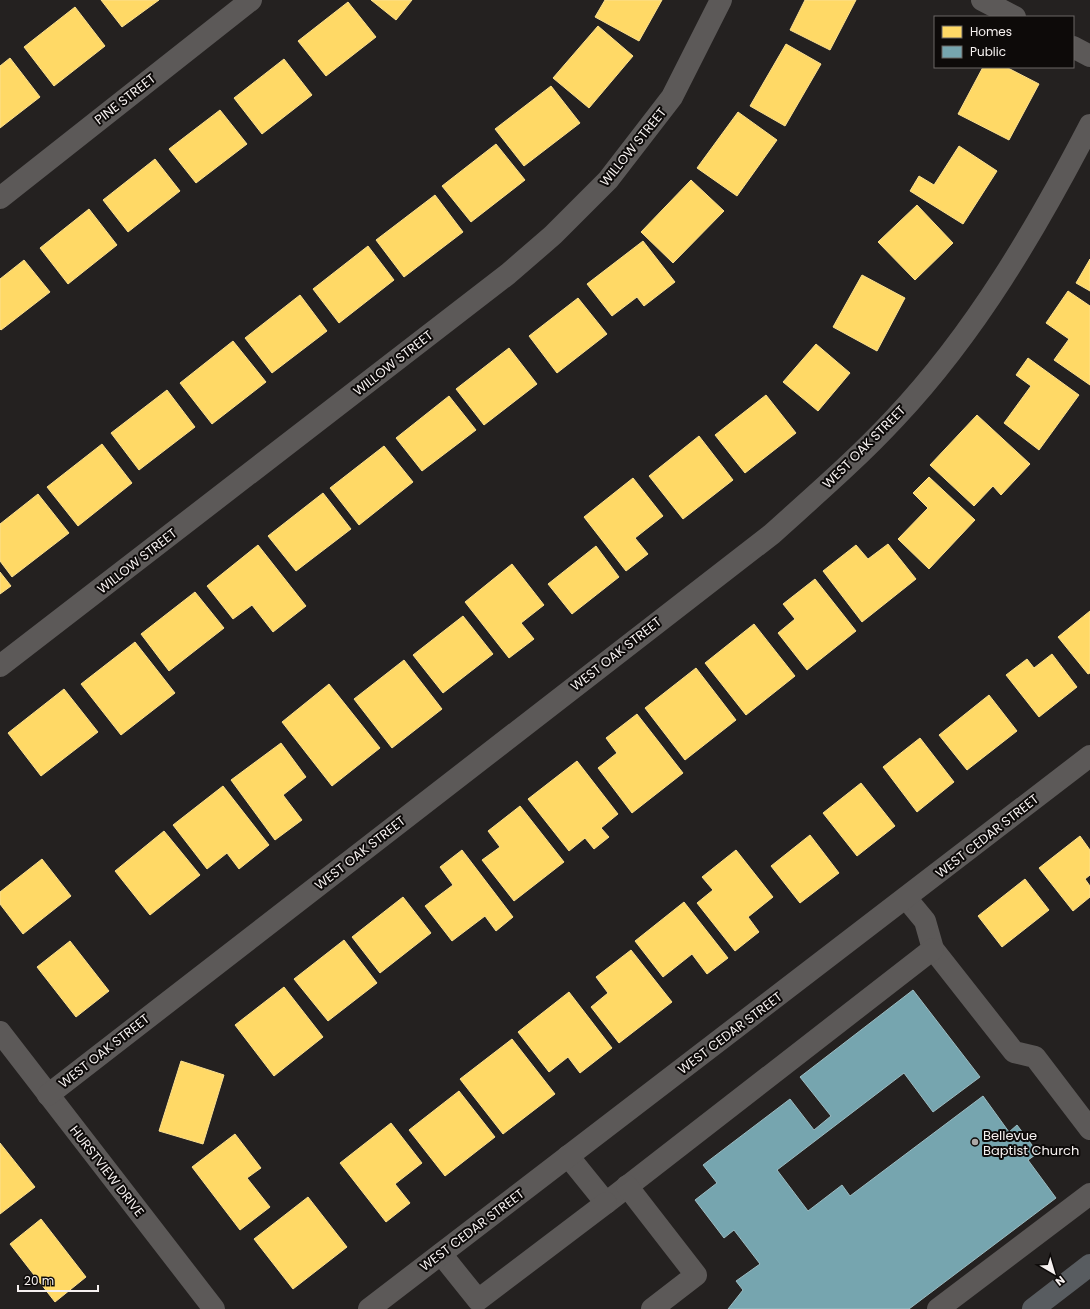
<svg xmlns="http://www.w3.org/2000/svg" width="1090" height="1309" font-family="Poppins,sans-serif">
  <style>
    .homes { fill: #ffd966; stroke: #fce08f }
    .public { fill: #76a5af; stroke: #9cbcc2 }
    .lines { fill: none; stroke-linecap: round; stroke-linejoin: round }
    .minor { stroke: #5c5958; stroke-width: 22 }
    .major { stroke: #585c60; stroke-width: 22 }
    .poi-dot { fill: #aca8a7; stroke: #0d0a09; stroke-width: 1.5 }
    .labels { text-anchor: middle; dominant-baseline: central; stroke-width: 4; stroke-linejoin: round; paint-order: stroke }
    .street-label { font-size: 13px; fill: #f6f1f0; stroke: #0d0a09 }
    .poi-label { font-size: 13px; fill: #f6f1f0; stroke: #0d0a09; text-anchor: start }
  </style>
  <rect width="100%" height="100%" fill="#242120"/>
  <g class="homes">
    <path d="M 101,0 L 159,0 L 122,27 Z"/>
    <path d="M 371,0 L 412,0 L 396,20 Z"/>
    <path d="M 605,0 L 662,0 L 639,41 L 595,17 Z"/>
    <path d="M 805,0 L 856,0 L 830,50 L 790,30 Z"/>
    <path d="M 348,2 L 376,37 L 326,76 L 298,41 Z"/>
    <path d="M 75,7 L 105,46 L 54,86 L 24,47 Z"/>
    <path d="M 598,26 L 633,56 L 589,108 L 553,78 Z"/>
    <path d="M 786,44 L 821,64 L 785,126 L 750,106 Z"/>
    <path d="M 10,58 L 40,97 L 0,128 L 0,66 Z"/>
    <path d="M 284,59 L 312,95 L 262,134 L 234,98 Z"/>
    <path d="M 983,67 L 1006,67 L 1039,84 L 1009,140 L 958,114 Z"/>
    <path d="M 551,86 L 580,123 L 524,166 L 495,129 Z"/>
    <path d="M 220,110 L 247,144 L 196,183 L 169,149 Z"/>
    <path d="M 738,112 L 777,140 L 737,196 L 697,168 Z"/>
    <path d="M 496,144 L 525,180 L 471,222 L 442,186 Z"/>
    <path d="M 959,146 L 997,171 L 963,224 L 910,191 L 919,176 L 934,185 Z"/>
    <path d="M 155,159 L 180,191 L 128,232 L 103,200 Z"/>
    <path d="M 691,180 L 724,211 L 673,263 L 641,232 Z"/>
    <path d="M 435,195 L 463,232 L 404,277 L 376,240 Z"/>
    <path d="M 917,205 L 953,243 L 915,280 L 878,242 Z"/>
    <path d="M 89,209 L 117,245 L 68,284 L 40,248 Z"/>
    <path d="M 643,241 L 675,282 L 644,306 L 637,297 L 612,316 L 587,284 Z"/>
    <path d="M 368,246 L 394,280 L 339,323 L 313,289 Z"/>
    <path d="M 1090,259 L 1090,291 L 1076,283 Z"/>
    <path d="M 24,260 L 50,292 L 1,330 L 0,329 L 0,279 Z"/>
    <path d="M 862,275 L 905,298 L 877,351 L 833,327 Z"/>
    <path d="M 1068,291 L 1090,306 L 1090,385 L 1054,360 L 1069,339 L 1046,323 Z"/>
    <path d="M 300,295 L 327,331 L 272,373 L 245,338 Z"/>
    <path d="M 578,298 L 607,334 L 557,373 L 529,336 Z"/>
    <path d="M 233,341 L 266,382 L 212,424 L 180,383 Z"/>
    <path d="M 816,344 L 850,373 L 818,411 L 783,382 Z"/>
    <path d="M 509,348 L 537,384 L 484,425 L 456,389 Z"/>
    <path d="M 1028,358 L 1079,395 L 1039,450 L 1004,423 L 1031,386 L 1016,375 Z"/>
    <path d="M 167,390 L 195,427 L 139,470 L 111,433 Z"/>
    <path d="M 766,395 L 796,433 L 745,473 L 715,435 Z"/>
    <path d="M 449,396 L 476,430 L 422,471 L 396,438 Z"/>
    <path d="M 977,415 L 1030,464 L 1001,495 L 993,486 L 974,506 L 930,465 Z"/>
    <path d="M 699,436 L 733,480 L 683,519 L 649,476 Z"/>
    <path d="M 102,444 L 132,483 L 78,526 L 47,487 Z"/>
    <path d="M 384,446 L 413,482 L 359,525 L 330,488 Z"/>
    <path d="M 929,477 L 975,520 L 929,569 L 898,539 L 928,508 L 913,493 Z"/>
    <path d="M 633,478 L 663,516 L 635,538 L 648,554 L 626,571 L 584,517 Z"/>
    <path d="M 323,493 L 351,529 L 296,571 L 268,536 Z"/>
    <path d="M 38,494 L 69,533 L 12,577 L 0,561 L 0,524 Z"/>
    <path d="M 888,544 L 916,579 L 862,622 L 823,571 L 856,545 L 868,559 Z"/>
    <path d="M 258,545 L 306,606 L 273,632 L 252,605 L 233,619 L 207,586 Z"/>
    <path d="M 596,546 L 619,577 L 572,614 L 548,584 Z"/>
    <path d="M 512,564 L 544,605 L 521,623 L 534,639 L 509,658 L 465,602 Z"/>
    <path d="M 0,572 L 11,586 L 0,594 Z"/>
    <path d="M 815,579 L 856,631 L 807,670 L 778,633 L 795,619 L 783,604 Z"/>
    <path d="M 195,592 L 224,628 L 169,671 L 141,634 Z"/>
    <path d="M 1090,611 L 1090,673 L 1088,674 L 1058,637 Z"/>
    <path d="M 463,616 L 493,654 L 443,693 L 413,655 Z"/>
    <path d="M 754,624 L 795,676 L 746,715 L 705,663 Z"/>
    <path d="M 135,642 L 175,693 L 121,735 L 81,684 Z"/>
    <path d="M 1052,654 L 1077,687 L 1039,717 L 1006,675 L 1027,659 L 1034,668 Z"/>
    <path d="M 404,660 L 442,709 L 392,748 L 354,699 Z"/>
    <path d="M 696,668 L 736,720 L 685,760 L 645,708 Z"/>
    <path d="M 329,684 L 380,748 L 332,786 L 282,722 Z"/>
    <path d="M 64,689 L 98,732 L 41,776 L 8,733 Z"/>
    <path d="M 989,695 L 1017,731 L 967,770 L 939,735 Z"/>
    <path d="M 637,714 L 683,773 L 632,813 L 598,768 L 617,753 L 606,738 Z"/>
    <path d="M 920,738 L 954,782 L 917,812 L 883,767 Z"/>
    <path d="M 281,743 L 306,777 L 283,795 L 302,820 L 275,840 L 231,780 Z"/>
    <path d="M 577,761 L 618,814 L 601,828 L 609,837 L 594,849 L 585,838 L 569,851 L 528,799 Z"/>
    <path d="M 861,783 L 895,826 L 857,856 L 823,813 Z"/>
    <path d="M 223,786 L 269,845 L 239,869 L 227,853 L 207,869 L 173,825 Z"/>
    <path d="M 520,806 L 564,862 L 514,901 L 482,860 L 500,847 L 488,831 Z"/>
    <path d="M 164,831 L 200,875 L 150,915 L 115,871 Z"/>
    <path d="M 810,835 L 839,873 L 800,903 L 771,866 Z"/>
    <path d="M 1080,836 L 1090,850 L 1090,875 L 1085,879 L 1090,886 L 1090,897 L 1073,911 L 1039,868 Z"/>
    <path d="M 462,850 L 513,917 L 496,931 L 485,916 L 452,941 L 425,906 L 453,885 L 440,867 Z"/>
    <path d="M 736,850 L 773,897 L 748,917 L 759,932 L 735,951 L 697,903 L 713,890 L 702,877 Z"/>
    <path d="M 42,859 L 71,896 L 23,934 L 0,904 L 0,892 Z"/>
    <path d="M 1025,879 L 1049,910 L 1002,947 L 978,916 Z"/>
    <path d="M 403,897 L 431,933 L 380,973 L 352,937 Z"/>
    <path d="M 684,902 L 728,958 L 707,974 L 692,954 L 663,977 L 635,941 Z"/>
    <path d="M 344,940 L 377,983 L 328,1021 L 294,979 Z"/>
    <path d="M 70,941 L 109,991 L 76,1017 L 37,967 Z"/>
    <path d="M 631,950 L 672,1002 L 619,1043 L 591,1007 L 608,993 L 596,977 Z"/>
    <path d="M 284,987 L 323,1037 L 274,1076 L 235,1025 Z"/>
    <path d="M 569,992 L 612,1048 L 580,1073 L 568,1057 L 549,1072 L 518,1032 Z"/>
    <path d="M 512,1039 L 555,1094 L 503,1134 L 460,1079 Z"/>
    <path d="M 181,1061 L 224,1075 L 203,1144 L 159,1131 Z"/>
    <path d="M 459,1091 L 495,1137 L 445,1176 L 409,1130 Z"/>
    <path d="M 391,1123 L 422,1163 L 395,1184 L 410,1203 L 386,1222 L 340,1163 Z"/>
    <path d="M 235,1134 L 261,1168 L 247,1178 L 270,1207 L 240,1230 L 192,1167 Z"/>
    <path d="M 0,1143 L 35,1187 L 0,1214 Z"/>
    <path d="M 308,1197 L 347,1247 L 293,1289 L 254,1239 Z"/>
    <path d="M 41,1219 L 86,1277 L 55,1302 L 10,1244 Z"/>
  </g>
  <path class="public" d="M 913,990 L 980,1077 L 933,1112 L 904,1073 L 777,1170 L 808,1211 L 842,1185 L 850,1196 L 983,1096 L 1009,1132 L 1017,1125 L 1038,1153 L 1028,1160 L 1056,1198 L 909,1309 L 728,1309 L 743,1290 L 736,1281 L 760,1264 L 734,1230 L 724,1238 L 695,1200 L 717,1183 L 703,1165 L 790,1099 L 814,1130 L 831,1116 L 800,1077 Z"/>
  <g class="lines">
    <g class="minor">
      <path d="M 982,0 L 1015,17"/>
      <path d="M 1073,47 L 1090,56"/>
      <path d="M 0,198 L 251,0"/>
      <path d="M 0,666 L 508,274 L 553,235 L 608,180 L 672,97 L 721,0"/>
      <path d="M 906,898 L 925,921 L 933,949 L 1014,1052 L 1035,1057 L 1090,1129"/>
      <path d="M 0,1032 L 214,1309"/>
      <path d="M 48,1095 L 772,534 C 814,496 857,459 895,418 C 976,332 1036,229 1090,125"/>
      <path d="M 568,1156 L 606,1203 L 933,949"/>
      <path d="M 627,1186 L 696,1275 L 652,1309"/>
      <path d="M 441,1254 L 478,1300 L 606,1203"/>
      <path d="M 369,1309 L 1090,756"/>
      <path d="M 938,1309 L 1090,1194"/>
    </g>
    <path class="major" d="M 1033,1309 L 1090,1265"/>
  </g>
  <circle class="poi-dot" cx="975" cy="1142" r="4"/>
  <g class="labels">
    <g class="street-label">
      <text transform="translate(125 99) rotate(-38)">PINE STREET</text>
      <text transform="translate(633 147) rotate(-51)">WILLOW STREET</text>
      <text transform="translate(393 363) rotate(-38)">WILLOW STREET</text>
      <text transform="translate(864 447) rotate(-45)">WEST OAK STREET</text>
      <text transform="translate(137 561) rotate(-38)">WILLOW STREET</text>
      <text transform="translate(616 654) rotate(-38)">WEST OAK STREET</text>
      <text transform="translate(987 836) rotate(-38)">WEST CEDAR STREET</text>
      <text transform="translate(360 853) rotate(-38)">WEST OAK STREET</text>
      <text transform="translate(730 1033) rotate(-37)">WEST CEDAR STREET</text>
      <text transform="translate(104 1051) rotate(-38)">WEST OAK STREET</text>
      <text transform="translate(107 1171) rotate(52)">HURSTVIEW DRIVE</text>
      <text transform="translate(472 1230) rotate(-37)">WEST CEDAR STREET</text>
    </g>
    <g class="poi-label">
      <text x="983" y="1135">Bellevue<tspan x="983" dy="15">Baptist Church</tspan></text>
    </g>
  </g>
  <rect x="934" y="16" width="140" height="52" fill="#0d0a09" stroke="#6a6665"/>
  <rect x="942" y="26" width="20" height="12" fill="#ffd966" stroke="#6a6665"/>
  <text x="970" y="36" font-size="12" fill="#f6f1f0">Homes</text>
  <rect x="942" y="46" width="20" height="12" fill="#76a5af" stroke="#6a6665"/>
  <text x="970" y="56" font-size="12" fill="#f6f1f0">Public</text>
  <g transform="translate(1054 1273) rotate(142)" stroke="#0d0a09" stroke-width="3" paint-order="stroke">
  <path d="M0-3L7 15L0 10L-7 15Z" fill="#f6f1f0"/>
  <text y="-6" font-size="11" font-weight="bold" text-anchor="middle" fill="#f6f1f0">N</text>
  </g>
  <path d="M18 1285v6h80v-6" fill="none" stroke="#f6f1f0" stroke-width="2"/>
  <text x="24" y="1285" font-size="12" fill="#f6f1f0" stroke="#0d0a09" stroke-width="3" paint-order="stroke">20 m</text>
</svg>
